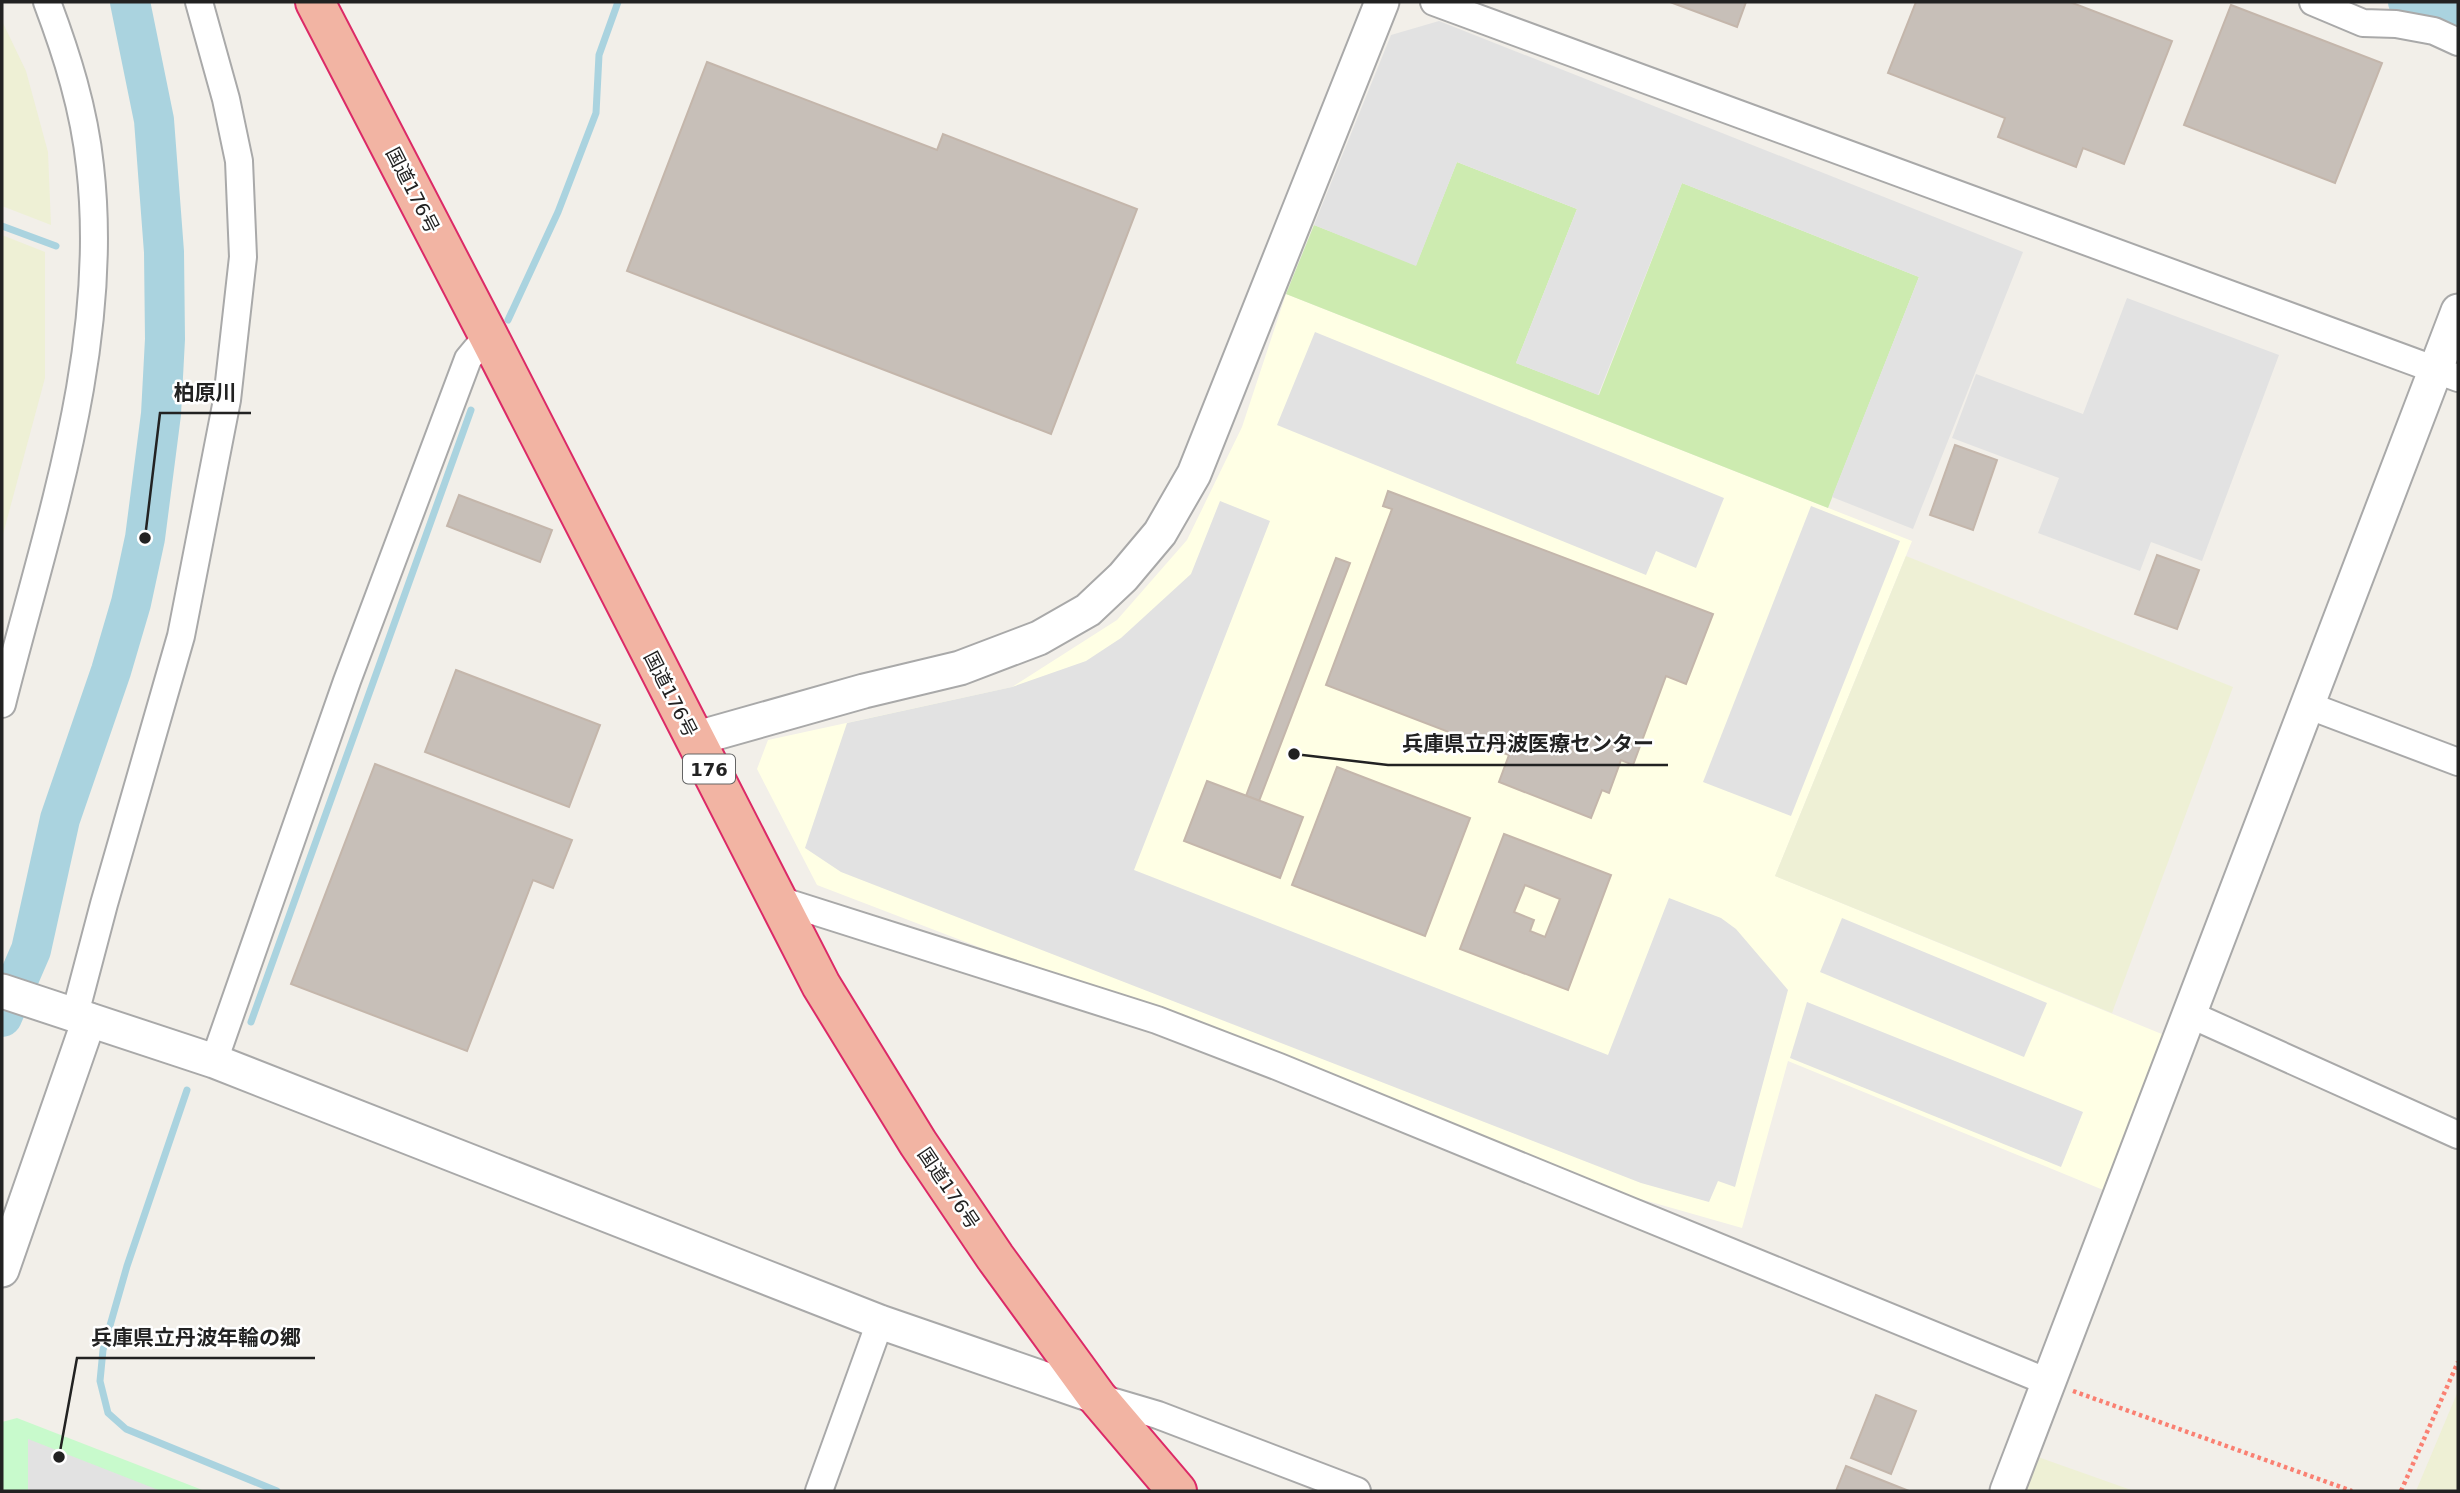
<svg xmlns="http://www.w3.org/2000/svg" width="2460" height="1493" font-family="'DejaVu Sans','Noto Sans JP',sans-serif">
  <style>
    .education { fill: #ffffe5 }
    .farmland { fill: #eef0d5 }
    .grass { fill: #cdebb0 }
    .park { fill: #c8facc }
    .parking { fill: #e2e2e2 }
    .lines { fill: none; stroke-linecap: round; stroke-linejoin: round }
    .stream { stroke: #aad3df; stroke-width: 7 }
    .river { stroke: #aad3df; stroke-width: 40 }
    .building { fill: #c7bfb8; stroke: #c4b6ab; stroke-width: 2; fill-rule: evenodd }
    .minor-casing { stroke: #a9a9a9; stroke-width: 30 }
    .tertiary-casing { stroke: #a9a9a9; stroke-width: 37 }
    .trunk-casing { stroke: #dc2a67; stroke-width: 42 }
    .path { stroke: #fa8072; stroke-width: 4.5; stroke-dasharray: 3.5 3.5; stroke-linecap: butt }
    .minor { stroke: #fff; stroke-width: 26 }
    .tertiary { stroke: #fff; stroke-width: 33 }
    .trunk { stroke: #f2b4a3; stroke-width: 38 }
    .labels { text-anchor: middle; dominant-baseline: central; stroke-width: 5; stroke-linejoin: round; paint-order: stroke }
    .shield { fill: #fff; stroke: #646464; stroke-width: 2 }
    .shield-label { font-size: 18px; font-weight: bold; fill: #222 }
    .street-label { font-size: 19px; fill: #222; stroke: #fff }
    .leader { fill: none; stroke: #222; stroke-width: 2.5 }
    .callout-dot { fill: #222; stroke: #fff; stroke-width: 2.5 }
    .callout-label { font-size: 21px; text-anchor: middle; font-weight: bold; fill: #222; stroke: #fff; stroke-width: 5; stroke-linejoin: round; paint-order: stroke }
  </style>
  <rect width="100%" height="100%" fill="#f2efe9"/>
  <path class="education" d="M 1286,294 L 1912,541 L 1775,876 L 2174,1039 L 2113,1194 L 1788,1061 L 1742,1228 L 1623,1194 L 817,885 L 757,769 L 768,740 L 1012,687 L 1117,620 L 1187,540 L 1242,427 Z"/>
  <g class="farmland">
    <path d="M 2,21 L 26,71 L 48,152 L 51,225 L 2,206 Z"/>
    <path d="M 2,235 L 45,252 L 45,378 L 2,538 Z"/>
    <path d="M 1906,556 L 2233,687 L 2112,1013 L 1775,876 Z"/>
    <path d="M 2458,1391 L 2458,1491 L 2416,1491 Z"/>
    <path d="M 2038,1457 L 2134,1491 L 2025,1491 Z"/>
  </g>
  <path class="grass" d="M 1457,162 L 1577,209 L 1516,363 L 1599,395 L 1682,183 L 1919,277 L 1828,508 L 1286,294 L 1314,225 L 1416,265 Z"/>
  <path class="park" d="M 17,1418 L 205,1491 L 2,1491 L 2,1422 Z"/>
  <g class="parking">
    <path d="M 1439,21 L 2023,252 L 1913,529 L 1832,497 L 1919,277 L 1682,183 L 1598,395 L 1516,363 L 1577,209 L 1457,162 L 1416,266 L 1314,225 L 1391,35 Z"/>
    <path d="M 2127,298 L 2279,355 L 2202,561 L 2151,542 L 2140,571 L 2038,533 L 2059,478 L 1952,438 L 1976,374 L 2083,414 Z"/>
    <path d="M 1315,332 L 1724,498 L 1696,568 L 1656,551 L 1646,575 L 1277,425 Z"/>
    <path d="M 1220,501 L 1270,521 L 1134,870 L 1608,1055 L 1669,898 L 1721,918 L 1736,929 L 1788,990 L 1735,1187 L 1718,1181 L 1709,1202 L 1641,1183 L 841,872 L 805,848 L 847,723 L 1012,687 L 1086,661 L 1121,638 L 1191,574 Z"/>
    <path d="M 1811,506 L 1900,541 L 1791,816 L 1703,782 Z"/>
    <path d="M 1842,918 L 2047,1003 L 2024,1057 L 1820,972 Z"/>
    <path d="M 1807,1002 L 2083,1112 L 2061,1167 L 1790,1058 Z"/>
    <path d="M 28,1439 L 161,1491 L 28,1491 Z"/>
  </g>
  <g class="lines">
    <g class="stream">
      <path d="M 2,226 L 56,246"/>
      <path d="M 508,320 L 558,212 L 596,113 L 599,55 L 618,2"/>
      <path d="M 251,1022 L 471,410"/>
      <path d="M 187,1090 L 127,1266 L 103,1350 L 100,1381 L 108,1413 L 126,1429 L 277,1491"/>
    </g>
    <g class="river">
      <path d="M 2408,2 L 2458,21"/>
      <path d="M 2,1017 L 31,950 L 60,819 L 111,671 L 131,603 L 145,538 L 161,414 L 165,339 L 164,252 L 154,120 L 130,2"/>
    </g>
  </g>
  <g class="building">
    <path d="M 1670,2 L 1746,2 L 1737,27 Z"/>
    <path d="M 1916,2 L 2070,2 L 2172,41 L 2124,164 L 2083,148 L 2076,167 L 1998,137 L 2005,118 L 1888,73 Z"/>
    <path d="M 2231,5 L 2382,63 L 2335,183 L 2184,125 Z"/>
    <path d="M 707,62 L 937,150 L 943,134 L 1137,209 L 1051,434 L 627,271 Z"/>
    <path d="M 1955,445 L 1997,460 L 1973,530 L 1930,515 Z"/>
    <path d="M 1388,491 L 1713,614 L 1686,684 L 1666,676 L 1633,765 L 1621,760 L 1609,793 L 1602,790 L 1591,818 L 1499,782 L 1509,755 L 1326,685 L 1392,509 L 1383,506 Z"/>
    <path d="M 459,495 L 552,530 L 540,562 L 447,526 Z"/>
    <path d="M 2157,555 L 2199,570 L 2177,629 L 2135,614 Z"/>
    <path d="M 1336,558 L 1350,563 L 1259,801 L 1246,796 Z"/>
    <path d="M 456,670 L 600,725 L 569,807 L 425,752 Z"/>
    <path d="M 375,764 L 572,840 L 553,888 L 533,880 L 467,1051 L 291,984 Z"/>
    <path d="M 1337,767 L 1470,818 L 1425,936 L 1292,885 Z"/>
    <path d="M 1207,781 L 1303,817 L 1280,878 L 1184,841 Z"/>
    <path d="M 1504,834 L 1611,875 L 1568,990 L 1460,949 ZM 1525,885 L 1560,899 L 1545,937 L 1530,931 L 1534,920 L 1514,912 Z"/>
    <path d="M 1876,1395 L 1916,1411 L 1891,1474 L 1851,1458 Z"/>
    <path d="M 1846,1466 L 1909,1491 L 1836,1491 Z"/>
  </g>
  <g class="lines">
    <g class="minor-casing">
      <g id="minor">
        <path d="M 1434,2 L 2458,378"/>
        <path d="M 2313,2 L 2363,23 L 2396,24 L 2434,31 L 2458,42"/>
        <path d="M 2,704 C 46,529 111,349 90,166 C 84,109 67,55 47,2"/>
        <path d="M 2307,705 L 2458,762"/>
        <path d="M 776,899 L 1157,1020 L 1279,1067 L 2048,1382"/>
        <path d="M 75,1014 L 104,904 L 181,636 L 227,400 L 243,257 L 239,161 L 226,99 L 199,2"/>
        <path d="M 2189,1014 L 2458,1135"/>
        <path d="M 214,1061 L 347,681 L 468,359 L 488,335"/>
        <path d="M 1097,1397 L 1158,1415 L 1357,1491"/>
        <path d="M 819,1491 L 880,1322"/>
      </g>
    </g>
    <g class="tertiary-casing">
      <g id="tertiary">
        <path d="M 694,739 L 864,691 L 960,668 L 1039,638 L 1088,610 L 1123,577 L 1160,533 L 1194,474 L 1382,2"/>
        <path d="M 2,991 L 214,1061 L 880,1322 L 1097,1397"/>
        <path d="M 2,1270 L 89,1020"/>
        <path d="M 2007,1491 L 2458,311"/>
      </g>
    </g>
    <g class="trunk-casing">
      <path id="trunk" d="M 315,2 L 488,335 L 821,985 L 918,1143 L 995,1257 L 1097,1397 L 1177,1491"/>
    </g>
    <g class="path">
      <path d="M 2073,1391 L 2352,1491"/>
      <path d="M 2401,1491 L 2458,1362"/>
    </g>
    <use href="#minor" class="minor"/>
    <use href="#tertiary" class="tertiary"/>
    <use href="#trunk" class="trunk"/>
  </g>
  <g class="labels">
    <rect class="shield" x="683" y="754.5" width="52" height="29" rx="5"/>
    <g class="shield-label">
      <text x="709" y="769">176</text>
    </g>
    <g class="street-label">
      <text transform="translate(413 190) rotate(63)">国道176号</text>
      <text transform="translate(671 694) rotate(63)">国道176号</text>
      <text transform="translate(949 1188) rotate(56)">国道176号</text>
    </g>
  </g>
  <path class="leader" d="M145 538L160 413H251M1294 754L1388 765H1668M59 1457L77 1358H315"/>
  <g class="callout-dot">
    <circle cx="145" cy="538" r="7"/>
    <circle cx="1294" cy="754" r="7"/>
    <circle cx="59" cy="1457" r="7"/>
  </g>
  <g class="callout-label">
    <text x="205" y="400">柏原川</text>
    <text x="1528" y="751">兵庫県立丹波医療センター</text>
    <text x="196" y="1345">兵庫県立丹波年輪の郷</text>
  </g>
  <rect width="2460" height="1493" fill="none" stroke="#222222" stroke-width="7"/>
</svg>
